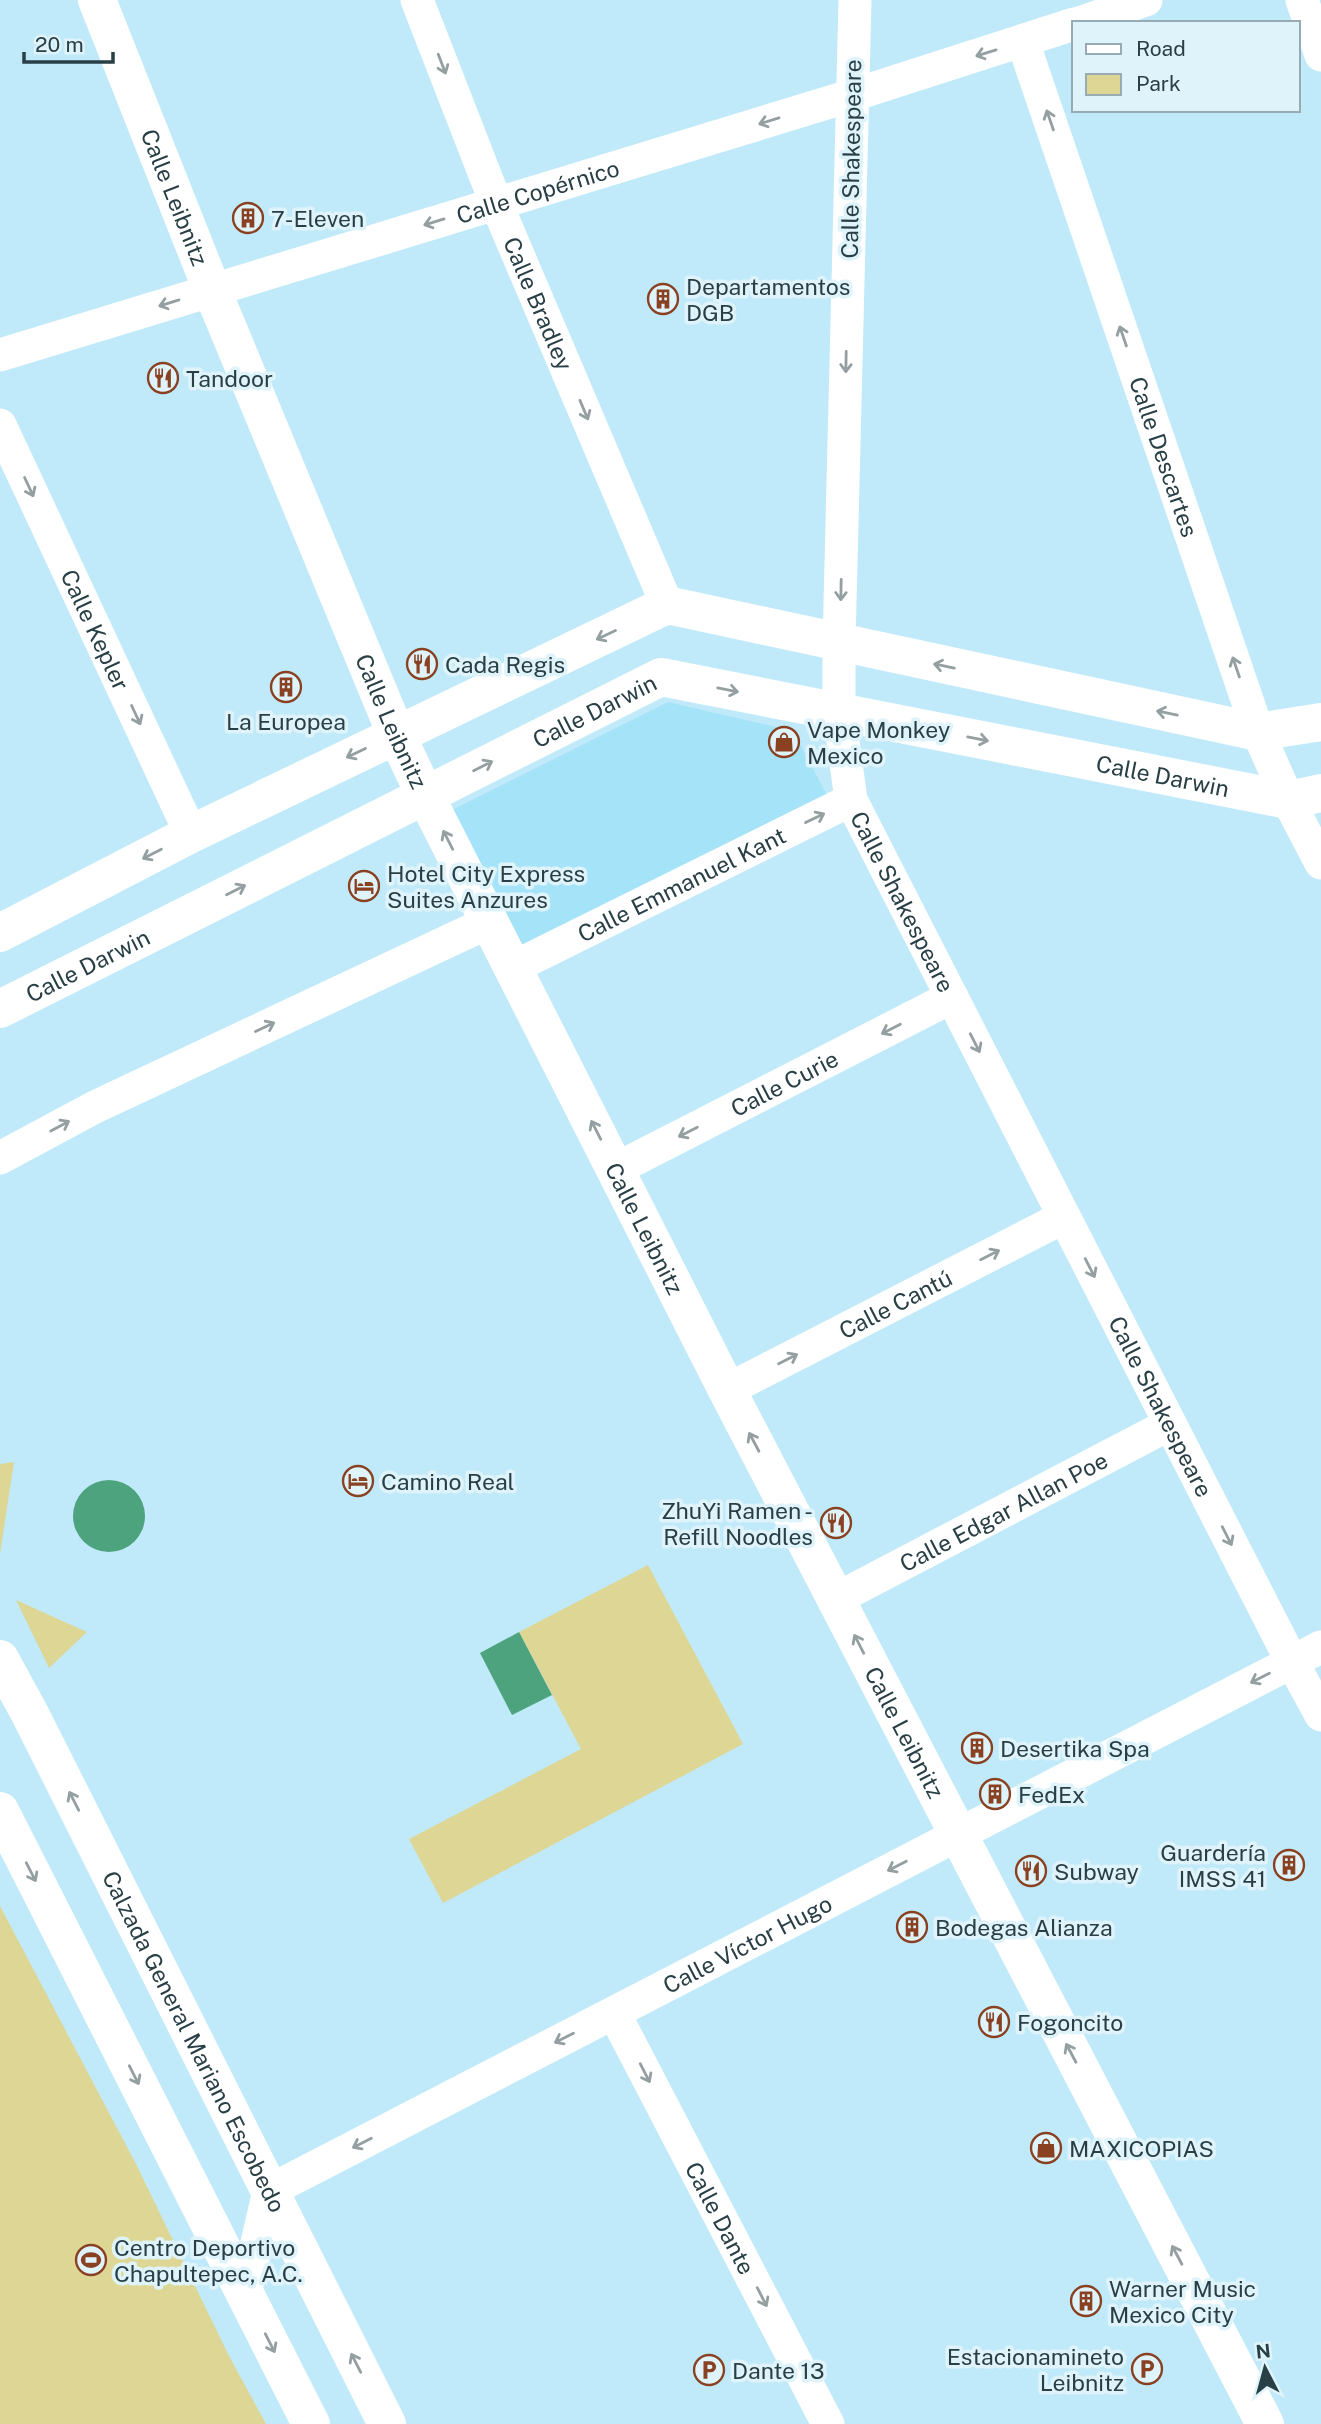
<svg xmlns="http://www.w3.org/2000/svg" width="1321" height="2424" font-family="'Public Sans',sans-serif">
  <style>
    .built { fill: #a5e3f9 }
    .green { fill: #ddd695 }
    .water { fill: #4ca37d }
    .lines { fill: none; stroke-linecap: round; stroke-linejoin: round }
    .street { stroke: #fff; stroke-width: 33 }
    .secondary { stroke: #fff; stroke-width: 38 }
    .oneway { stroke: #949fa2 }
    .labels { text-anchor: middle; dominant-baseline: central; stroke-width: 7; stroke-linejoin: round; paint-order: stroke }
    .street-label { font-size: 23px; fill: #293f46; stroke: #dff3fb }
    .poi-label { font-size: 23px; fill: #293f46; stroke: #dff3fb; text-anchor: start }
  </style>
  <rect width="100%" height="100%" fill="#c0eaf9"/>
  <path class="built" d="M 668,702 L 793,731 L 836,812 L 537,973 L 452,810 Z"/>
  <g class="green">
    <path d="M 14,1462 L 0,1554 L 0,1464 Z"/>
    <path d="M 648,1565 L 743,1744 L 443,1903 L 409,1839 L 581,1749 L 519,1632 Z"/>
    <path d="M 16,1600 L 87,1632 L 49,1668 Z"/>
    <path d="M 0,1906 L 136,2164 L 229,2356 L 266,2424 L 0,2424 Z"/>
  </g>
  <g class="water">
    <circle cx="109" cy="1516" r="36"/>
    <path d="M 519,1632 L 552,1695 L 512,1715 L 480,1653 Z"/>
  </g>
  <g class="lines">
    <g class="street">
      <path id="s1" d="M 417,0 L 496,203 L 667,605"/>
      <path id="s2" d="M 855,0 L 839,644 L 839,712 L 851,800 L 1292,1662 L 1321,1715"/>
      <path d="M 1302,0 L 1321,55"/>
      <path d="M 1079,23 L 1146,0"/>
      <path id="s3" d="M 1023,42 L 1258,732 L 1288,800 L 1321,863"/>
      <path id="s4" d="M 0,355 L 853,95 L 1074,24"/>
      <path id="s5" d="M 0,425 L 191,834"/>
      <path id="s6" d="M 512,968 L 851,800"/>
      <path d="M 0,1158 L 95,1107 L 489,922"/>
      <path id="s7" d="M 616,1169 L 952,997"/>
      <path id="s8" d="M 727,1390 L 1064,1217"/>
      <path id="s9" d="M 836,1599 L 1170,1424"/>
      <path id="s10" d="M 614,2013 L 828,2424"/>
      <path id="s11" d="M 245,2294 L 269,2191 L 1321,1647"/>
    </g>
    <g class="secondary">
      <path id="s12" d="M 97,0 L 212,290 L 396,734 L 425,795 L 727,1390 L 1265,2424"/>
      <path d="M 0,933 L 191,834 L 667,605 L 1258,732 L 1321,722"/>
      <path id="s13" d="M 0,1009 L 661,677 L 1288,800 L 1321,793"/>
      <path id="s14" d="M 0,1659 L 30,1714 L 387,2424"/>
      <path d="M 0,1811 L 311,2424"/>
    </g>
  </g>
  <defs><path id="oneway-shaft" d="M-6 0H5M1.5-3L5.5 0L1.5 3" fill="none" stroke-width="1.6" stroke-linecap="round" stroke-linejoin="round" transform="scale(1.75)"/></defs>
  <g class="oneway">
    <use href="#oneway-shaft" transform="translate(986 53) rotate(163)"/>
    <use href="#oneway-shaft" transform="translate(442 64) rotate(69)"/>
    <use href="#oneway-shaft" transform="translate(1050 120) rotate(-109)"/>
    <use href="#oneway-shaft" transform="translate(769 121) rotate(163)"/>
    <use href="#oneway-shaft" transform="translate(434 222) rotate(163)"/>
    <use href="#oneway-shaft" transform="translate(169 303) rotate(163)"/>
    <use href="#oneway-shaft" transform="translate(1123 336) rotate(-109)"/>
    <use href="#oneway-shaft" transform="translate(846 362) rotate(91)"/>
    <use href="#oneway-shaft" transform="translate(584 410) rotate(67)"/>
    <use href="#oneway-shaft" transform="translate(29 487) rotate(65)"/>
    <use href="#oneway-shaft" transform="translate(841 590) rotate(91)"/>
    <use href="#oneway-shaft" transform="translate(606 635) rotate(155)"/>
    <use href="#oneway-shaft" transform="translate(944 666) rotate(-168)"/>
    <use href="#oneway-shaft" transform="translate(1236 667) rotate(-109)"/>
    <use href="#oneway-shaft" transform="translate(728 690) rotate(11)"/>
    <use href="#oneway-shaft" transform="translate(1167 713) rotate(-168)"/>
    <use href="#oneway-shaft" transform="translate(136 715) rotate(65)"/>
    <use href="#oneway-shaft" transform="translate(978 739) rotate(11)"/>
    <use href="#oneway-shaft" transform="translate(356 753) rotate(154)"/>
    <use href="#oneway-shaft" transform="translate(483 766) rotate(-27)"/>
    <use href="#oneway-shaft" transform="translate(815 818) rotate(-26)"/>
    <use href="#oneway-shaft" transform="translate(448 840) rotate(-117)"/>
    <use href="#oneway-shaft" transform="translate(152 854) rotate(153)"/>
    <use href="#oneway-shaft" transform="translate(236 890) rotate(-27)"/>
    <use href="#oneway-shaft" transform="translate(265 1027) rotate(-25)"/>
    <use href="#oneway-shaft" transform="translate(891 1029) rotate(153)"/>
    <use href="#oneway-shaft" transform="translate(975 1043) rotate(63)"/>
    <use href="#oneway-shaft" transform="translate(60 1126) rotate(-28)"/>
    <use href="#oneway-shaft" transform="translate(596 1130) rotate(-117)"/>
    <use href="#oneway-shaft" transform="translate(688 1132) rotate(153)"/>
    <use href="#oneway-shaft" transform="translate(990 1255) rotate(-27)"/>
    <use href="#oneway-shaft" transform="translate(1090 1268) rotate(63)"/>
    <use href="#oneway-shaft" transform="translate(788 1359) rotate(-27)"/>
    <use href="#oneway-shaft" transform="translate(754 1442) rotate(-118)"/>
    <use href="#oneway-shaft" transform="translate(1227 1536) rotate(63)"/>
    <use href="#oneway-shaft" transform="translate(859 1644) rotate(-117)"/>
    <use href="#oneway-shaft" transform="translate(1260 1678) rotate(153)"/>
    <use href="#oneway-shaft" transform="translate(74 1801) rotate(-117)"/>
    <use href="#oneway-shaft" transform="translate(897 1866) rotate(153)"/>
    <use href="#oneway-shaft" transform="translate(31 1872) rotate(63)"/>
    <use href="#oneway-shaft" transform="translate(564 2038) rotate(153)"/>
    <use href="#oneway-shaft" transform="translate(1071 2053) rotate(-118)"/>
    <use href="#oneway-shaft" transform="translate(645 2073) rotate(63)"/>
    <use href="#oneway-shaft" transform="translate(134 2075) rotate(63)"/>
    <use href="#oneway-shaft" transform="translate(362 2143) rotate(153)"/>
    <use href="#oneway-shaft" transform="translate(1177 2255) rotate(-118)"/>
    <use href="#oneway-shaft" transform="translate(762 2297) rotate(63)"/>
    <use href="#oneway-shaft" transform="translate(270 2343) rotate(63)"/>
    <use href="#oneway-shaft" transform="translate(356 2363) rotate(-117)"/>
  </g>
  <defs>
    <g id="building-ring" transform="scale(1.575)"><circle r="9.5" fill="#dff3fb" stroke="#894122" stroke-width="1.5"/><path d="M-4-6H4V6H1V3H-1V6H-4ZM-2.5-4.3h1.7v1.8h-1.7ZM.8-4.3h1.7v1.8H.8ZM-2.5-1h1.7V.8h-1.7ZM.8-1h1.7V.8H.8Z" fill="#894122"/></g>
    <g id="restaurant-ring" transform="scale(1.575)"><circle r="9.5" fill="#dff3fb" stroke="#894122" stroke-width="1.5"/><path d="M-5-6h1v4h1v-4h1v4h1v-4h1v5L-1.5 .5V6h-2V.5L-5-1ZM5-6V6H3V1.5H1.5Q1.5-4 5-6Z" fill="#894122"/></g>
    <g id="shop-ring" transform="scale(1.575)"><circle r="9.5" fill="#dff3fb" stroke="#894122" stroke-width="1.5"/><path d="M-5-2.5h2.3a2.7 3.5 0 0 1 5.4 0H5L5.5 6h-11ZM-1.5-2.5h3a1.5 2.3 0 0 0-3 0Z" fill="#894122"/></g>
    <g id="hotel-ring" transform="scale(1.575)"><circle r="9.5" fill="#dff3fb" stroke="#894122" stroke-width="1.5"/><path d="M-6-4.5h1.5V1H6V5H4.5V3h-9V5H-6ZM-4 0a1.8 1.8 0 1 1 3.6 0ZM.5 0V-2.5h3Q6-2.5 6 0Z" fill="#894122"/></g>
    <g id="stadium-ring" transform="scale(1.575)"><circle r="9.5" fill="#dff3fb" stroke="#894122" stroke-width="1.5"/><path d="M0-5a6.5 5 0 1 0 0 10a6.5 5 0 1 0 0-10ZM-3.5-1.8h7v3.6h-7Z" fill="#894122"/></g>
    <g id="parking-ring" transform="scale(1.575)"><circle r="9.5" fill="#dff3fb" stroke="#894122" stroke-width="1.5"/><path d="M-3.5-5.5H1a3.5 3.5 0 0 1 0 7H-1V5.5H-3.5ZM-1-3.4V-.6H.8a1.4 1.4 0 0 0 0-2.8Z" fill="#894122"/></g>
  </defs>
  <g fill-rule="evenodd">
    <use href="#building-ring" x="248" y="218"/>
    <use href="#building-ring" x="663" y="299"/>
    <use href="#restaurant-ring" x="163" y="378"/>
    <use href="#restaurant-ring" x="422" y="664"/>
    <use href="#building-ring" x="286" y="687"/>
    <use href="#shop-ring" x="784" y="742"/>
    <use href="#hotel-ring" x="364" y="886"/>
    <use href="#hotel-ring" x="358" y="1481"/>
    <use href="#restaurant-ring" x="836" y="1523"/>
    <use href="#building-ring" x="977" y="1748"/>
    <use href="#building-ring" x="995" y="1794"/>
    <use href="#building-ring" x="1289" y="1865"/>
    <use href="#restaurant-ring" x="1031" y="1871"/>
    <use href="#building-ring" x="912" y="1927"/>
    <use href="#restaurant-ring" x="994" y="2022"/>
    <use href="#shop-ring" x="1046" y="2148"/>
    <use href="#stadium-ring" x="91" y="2260"/>
    <use href="#building-ring" x="1086" y="2301"/>
    <use href="#parking-ring" x="1147" y="2369"/>
    <use href="#parking-ring" x="709" y="2370"/>
  </g>
  <g class="labels">
    <g class="street-label">
      <text transform="translate(851 159) rotate(-89)">Calle Shakespeare</text>
      <text stroke="none"><textPath href="#s4" startOffset="562">Calle Copérnico</textPath></text>
      <text stroke="none"><textPath href="#s12" startOffset="212">Calle Leibnitz</textPath></text>
      <text stroke="none"><textPath href="#s1" startOffset="327">Calle Bradley</textPath></text>
      <text stroke="none"><textPath href="#s3" startOffset="438">Calle Descartes</textPath></text>
      <text stroke="none"><textPath href="#s5" startOffset="226">Calle Kepler</textPath></text>
      <text stroke="none"><textPath href="#s13" startOffset="665">Calle Darwin</textPath></text>
      <text stroke="none"><textPath href="#s12" startOffset="779">Calle Leibnitz</textPath></text>
      <text stroke="none"><textPath href="#s13" startOffset="1251">Calle Darwin</textPath></text>
      <text stroke="none"><textPath href="#s6" startOffset="189">Calle Emmanuel Kant</textPath></text>
      <text stroke="none"><textPath href="#s2" startOffset="915">Calle Shakespeare</textPath></text>
      <text stroke="none"><textPath href="#s13" startOffset="98">Calle Darwin</textPath></text>
      <text stroke="none"><textPath href="#s7" startOffset="189">Calle Curie</textPath></text>
      <text stroke="none"><textPath href="#s12" startOffset="1346">Calle Leibnitz</textPath></text>
      <text stroke="none"><textPath href="#s8" startOffset="189">Calle Cantú</textPath></text>
      <text stroke="none"><textPath href="#s2" startOffset="1482">Calle Shakespeare</textPath></text>
      <text stroke="none"><textPath href="#s9" startOffset="189">Calle Edgar Allan Poe</textPath></text>
      <text stroke="none"><textPath href="#s12" startOffset="1913">Calle Leibnitz</textPath></text>
      <text stroke="none"><textPath href="#s11" startOffset="644">Calle Víctor Hugo</textPath></text>
      <text stroke="none"><textPath href="#s14" startOffset="429">Calzada General Mariano Escobedo</textPath></text>
      <text stroke="none"><textPath href="#s10" startOffset="231">Calle Dante</textPath></text>
    </g>
    <g class="poi-label">
      <text x="271" y="218">7-Eleven</text>
      <text x="686" y="286">Departamentos<tspan x="686" dy="26">DGB</tspan></text>
      <text x="186" y="378">Tandoor</text>
      <text x="445" y="664">Cada Regis</text>
      <text x="286" y="721" text-anchor="middle">La Europea</text>
      <text x="807" y="729">Vape Monkey<tspan x="807" dy="26">Mexico</tspan></text>
      <text x="387" y="873">Hotel City Express<tspan x="387" dy="26">Suites Anzures</tspan></text>
      <text x="381" y="1481">Camino Real</text>
      <text x="813" y="1510" text-anchor="end">ZhuYi Ramen -<tspan x="813" dy="26">Refill Noodles</tspan></text>
      <text x="1000" y="1748">Desertika Spa</text>
      <text x="1018" y="1794">FedEx</text>
      <text x="1266" y="1852" text-anchor="end">Guardería<tspan x="1266" dy="26">IMSS 41</tspan></text>
      <text x="1054" y="1871">Subway</text>
      <text x="935" y="1927">Bodegas Alianza</text>
      <text x="1017" y="2022">Fogoncito</text>
      <text x="1069" y="2148">MAXICOPIAS</text>
      <text x="114" y="2247">Centro Deportivo<tspan x="114" dy="26">Chapultepec, A.C.</tspan></text>
      <text x="1109" y="2288">Warner Music<tspan x="1109" dy="26">Mexico City</tspan></text>
      <text x="1124" y="2356" text-anchor="end">Estacionamineto<tspan x="1124" dy="26">Leibnitz</tspan></text>
      <text x="732" y="2370">Dante 13</text>
    </g>
  </g>
  <rect x="1072" y="21" width="228" height="91" fill="#dff3fb" stroke="#96abb3" stroke-width="2"/>
  <rect x="1086" y="44" width="35" height="10" fill="#ffffff" stroke="#96abb3" stroke-width="2"/>
  <text x="1136" y="56" font-size="21" fill="#293f46">Road</text>
  <rect x="1086" y="74" width="35" height="21" fill="#ddd695" stroke="#96abb3" stroke-width="2"/>
  <text x="1136" y="91" font-size="21" fill="#293f46">Park</text>
  <g transform="translate(1265 2368) rotate(354)" stroke="#dff3fb" stroke-width="5" paint-order="stroke">
  <path d="M0-5L12 26L0 18L-12 26Z" fill="#293f46"/>
  <text y="-10" font-size="19" font-weight="bold" text-anchor="middle" fill="#293f46">N</text>
  </g>
  <path d="M24 52v10h89v-10" fill="none" stroke="#293f46" stroke-width="3.5"/>
  <text x="35" y="52" font-size="21" fill="#293f46" stroke="#dff3fb" stroke-width="5" paint-order="stroke">20 m</text>
</svg>
